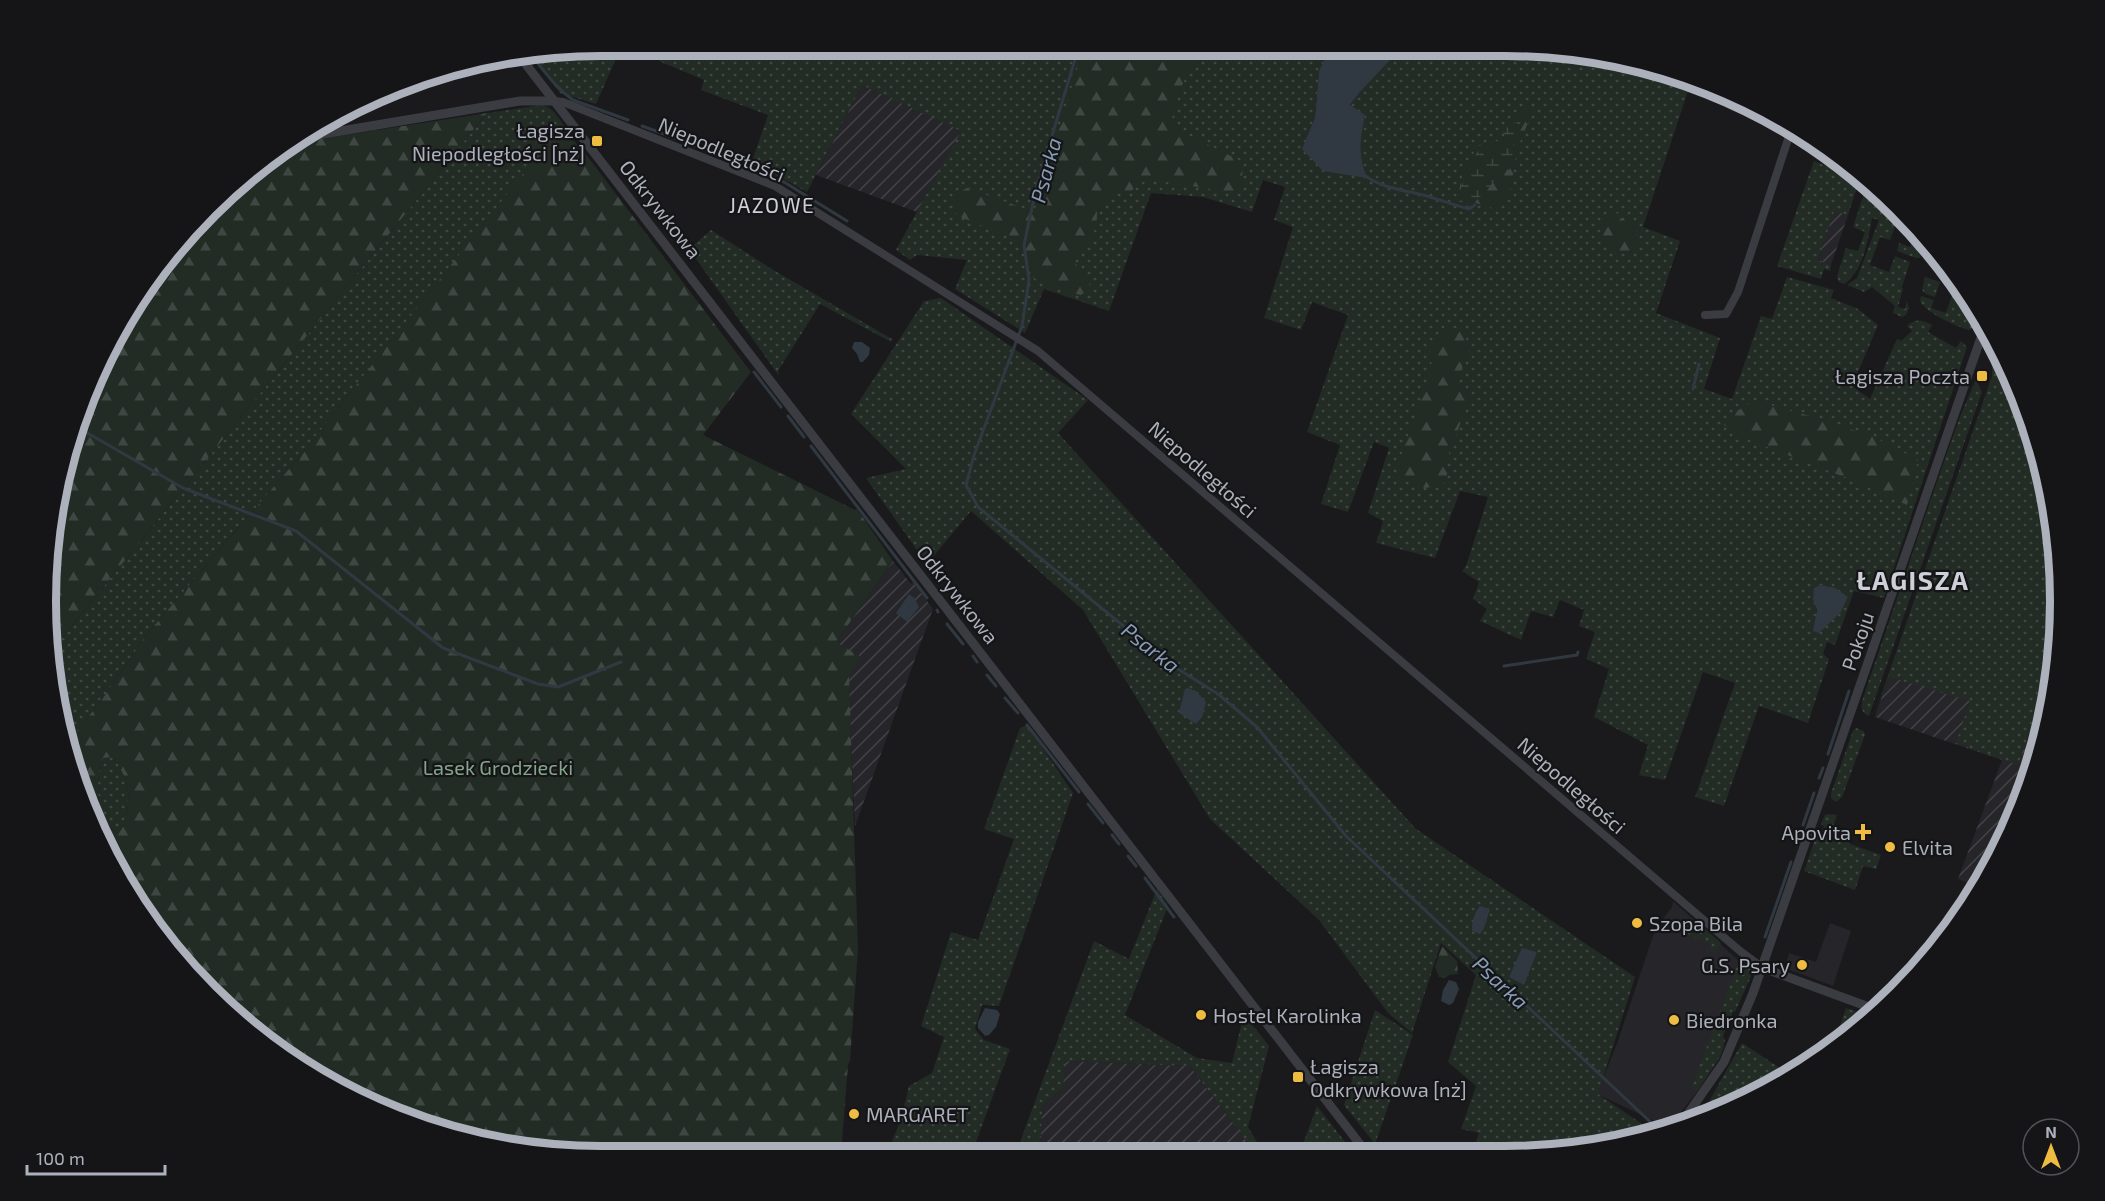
<svg xmlns="http://www.w3.org/2000/svg" width="2105" height="1201" font-family="'Exo 2',sans-serif">
  <style>
    .built { fill: #26262a }
    .industrial { fill: url(#industrial-furrows) }
    .grass { fill: url(#grass-dots); fill-rule: evenodd }
    .forest { fill: url(#forest-firs); fill-rule: evenodd }
    .wetland { fill: url(#wetland-marsh) }
    .water { fill: #303941 }
    .lines { fill: none; stroke-linecap: round; stroke-linejoin: round }
    .stream { stroke: #303941; stroke-width: 3 }
    .minor { stroke: #3b3c42; stroke-width: 8 }
    .tertiary { stroke: #3b3c42; stroke-width: 9 }
    .poi-dot { fill: #eebc41; stroke: #151518; stroke-width: 2 }
    .labels { text-anchor: middle; dominant-baseline: central; stroke-width: 4.5; stroke-linejoin: round; paint-order: stroke }
    .poi-label { font-size: 20px; fill: #adb1bc; stroke: #151518; text-anchor: start }
    .street-label { font-size: 20px; fill: #adb1bc; stroke: #151518 }
    .park-label { font-size: 20px; fill: #85a689; stroke: #151518 }
    .water-label { font-size: 21px; font-style: italic; fill: #869db5; stroke: #151518 }
    .neighbourhood-label { font-size: 21px; letter-spacing: 1.5px; fill: #ced0d8; stroke: #151518 }
    .district-label { font-size: 26px; font-weight: bold; letter-spacing: 1.5px; fill: #ced0d8; stroke: #151518 }
    .rim { fill: none; stroke: #adb1bc; stroke-width: 8 }
  </style>
  <defs>
    <pattern id="industrial-furrows" width="10" height="10" patternUnits="userSpaceOnUse" patternTransform="scale(1.5)"><rect width="10" height="10" fill="#26262a"/><path d="M-1 1l2-2M0 10L10 0M9 11l2-2" fill="none" stroke="#434347"/></pattern>
    <pattern id="grass-dots" width="8" height="8" patternUnits="userSpaceOnUse" patternTransform="scale(1.5)"><rect width="8" height="8" fill="#222b24"/><path d="M2 2h.1M6 6h.1" fill="none" stroke="#3f4742" stroke-width="1.8" stroke-linecap="round"/></pattern>
    <pattern id="forest-firs" width="22" height="20" patternUnits="userSpaceOnUse" patternTransform="scale(1.5)"><rect width="22" height="20" fill="#222b24"/><path d="M5 1l3.5 6h-7zM16 11l3.5 6h-7z" fill="#3f4742"/></pattern>
    <pattern id="wetland-marsh" width="20" height="14" patternUnits="userSpaceOnUse" patternTransform="scale(1.5)"><rect width="20" height="14" fill="#222b24"/><path d="M1 5h8M5 5V1M11 12h8M15 12V8" fill="none" stroke="#3f4742"/></pattern>
  </defs>
  <rect width="100%" height="100%" fill="#1a1a1d"/>
  <g class="built">
    <path d="M 1673,901 L 1750,971 L 1747,984 L 1723,1033 L 1724,1047 L 1718,1060 L 1699,1089 L 1669,1128 L 1597,1094 L 1618,1041 L 1655,930 L 1672,907 Z"/>
    <path d="M 1830,923 L 1851,931 L 1833,986 L 1785,968 L 1789,953 L 1816,962 Z"/>
  </g>
  <g class="industrial">
    <path d="M 862,85 L 962,131 L 917,212 L 816,175 Z"/>
    <path d="M 1834,210 L 1848,215 L 1831,265 L 1818,260 Z"/>
    <path d="M 2041,457 L 2059,565 L 2055,673 L 2030,779 L 1985,879 L 1979,887 L 1958,879 L 2002,760 L 1875,717 L 1899,647 Z"/>
    <path d="M 893,561 L 911,584 L 913,582 L 933,609 L 855,826 L 848,676 L 836,642 Z"/>
    <path d="M 1064,1061 L 1190,1066 L 1255,1152 L 1040,1153 L 1042,1106 L 1063,1088 Z"/>
  </g>
  <g class="grass">
    <path d="M 600,45 L 622,45 L 596,104 L 560,93 L 531,56 Z"/>
    <path d="M 643,45 L 1290,46 L 1318,57 L 1329,46 L 1336,46 L 1319,71 L 1315,116 L 1303,149 L 1367,178 C 1358,153 1360,140 1365,115 L 1350,106 L 1358,93 L 1403,46 L 1540,46 L 1649,64 L 1691,82 L 1643,227 L 1680,241 L 1656,313 L 1720,338 L 1704,389 L 1732,399 L 1761,316 L 1772,319 L 1787,277 L 1834,290 L 1831,298 L 1858,309 L 1878,325 L 1852,386 L 1870,399 L 1897,339 L 1901,341 L 1912,331 L 1907,326 C 1916,318 1922,320 1932,325 L 1928,332 L 1956,348 L 1961,341 L 1967,347 L 1884,598 L 1854,591 L 1835,645 L 1827,642 L 1823,654 L 1829,659 L 1808,723 L 1759,706 L 1724,806 L 1695,797 L 1735,683 L 1703,672 L 1665,780 L 1639,775 L 1648,745 L 1594,717 L 1609,669 L 1586,659 L 1595,632 L 1579,626 L 1584,610 L 1560,600 L 1553,617 L 1531,611 L 1521,640 L 1480,621 L 1487,609 L 1473,599 L 1479,582 L 1462,571 L 1466,566 L 1488,497 L 1460,491 L 1435,558 L 1376,543 L 1383,521 L 1368,513 L 1389,448 L 1374,442 L 1348,512 L 1321,504 L 1340,445 L 1307,432 L 1348,315 L 1312,302 L 1301,330 L 1264,318 L 1293,227 L 1274,220 L 1285,187 L 1263,180 L 1252,212 L 1203,197 L 1151,193 L 1109,311 L 1044,289 L 1025,333 L 955,289 L 967,260 L 917,255 L 910,260 L 896,250 L 961,131 L 862,85 L 807,192 L 778,176 L 751,164 L 768,115 L 701,90 L 704,80 L 659,61 L 662,53 ZM 1820,585 L 1835,589 L 1848,597 L 1841,612 L 1823,628 C 1813,611 1816,603 1820,585 Z"/>
    <path d="M 542,105 C 556,109 561,121 568,134 L 541,152 L 301,455 L 147,634 L 101,701 L 70,739 L 50,653 L 487,113 Z"/>
    <path d="M 1814,161 L 1844,173 L 1847,166 L 1850,168 L 1849,174 L 1860,178 L 1848,215 L 1834,211 L 1818,260 L 1831,265 L 1830,271 L 1824,269 L 1821,279 L 1777,266 Z"/>
    <path d="M 1868,181 L 1872,184 L 1868,197 L 1885,202 L 1885,205 L 1891,205 L 1900,214 L 1890,240 L 1880,237 L 1870,265 L 1889,272 L 1895,256 L 1910,262 L 1902,287 L 1903,289 L 1898,307 L 1905,309 L 1907,301 L 1909,308 L 1906,315 L 1902,317 L 1893,313 L 1895,306 L 1872,287 L 1864,292 L 1847,285 L 1857,278 L 1879,220 L 1872,218 C 1868,240 1863,272 1844,284 L 1839,282 L 1837,276 L 1846,248 L 1858,251 L 1865,232 L 1853,227 Z"/>
    <path d="M 711,230 L 775,271 L 892,339 L 891,342 L 820,304 L 778,371 L 779,376 L 689,249 Z"/>
    <path d="M 1916,232 L 1926,242 L 1920,258 L 1916,258 L 1897,251 L 1899,243 L 1910,247 Z"/>
    <path d="M 1925,277 L 1940,282 L 1935,297 L 1926,294 L 1922,290 Z"/>
    <path d="M 1957,281 L 1979,316 L 1976,326 L 1969,330 C 1957,327 1930,314 1923,305 C 1919,301 1920,301 1921,296 L 1934,300 L 1931,308 L 1946,313 Z"/>
    <path d="M 941,298 L 1088,400 L 1058,433 L 1416,829 L 1635,977 L 1598,1094 L 1642,1124 L 1652,1134 L 1577,1151 L 1486,1152 L 1474,1148 L 1479,1133 L 1461,1129 L 1476,1086 L 1448,1062 L 1476,975 L 1441,943 L 1412,1033 L 1388,1013 L 1319,920 L 1210,819 L 1083,610 L 971,511 L 927,564 L 866,478 L 906,469 L 851,414 L 924,301 Z"/>
    <path d="M 1992,359 L 2006,363 L 2041,457 L 2059,565 L 2055,673 L 2044,722 L 2034,719 L 2018,765 L 1956,743 L 1970,701 L 1889,677 L 1874,716 L 1992,376 Z"/>
    <path d="M 1976,379 L 1982,392 L 1869,716 C 1860,712 1861,707 1863,698 L 1932,496 L 1959,419 Z"/>
    <path d="M 1027,725 L 1073,793 L 999,1006 L 982,1005 L 975,1029 L 984,1040 L 1010,1049 L 972,1153 L 919,1154 L 891,1144 L 901,1119 L 909,1086 L 932,1073 L 944,1037 L 921,1026 L 951,932 L 978,940 L 1014,839 L 984,829 L 1020,728 Z"/>
    <path d="M 1856,728 L 1864,731 L 1865,735 L 1842,797 L 1836,802 L 1831,798 L 1831,793 L 1853,731 Z"/>
    <path d="M 114,757 C 118,764 123,771 125,778 C 131,793 129,823 118,833 L 103,825 C 98,802 95,780 103,758 Z"/>
    <path d="M 1828,814 L 1837,815 L 1830,835 L 1840,839 L 1842,834 L 1846,835 L 1850,844 L 1881,855 L 1876,869 L 1863,866 L 1855,890 L 1804,871 L 1818,831 L 1822,832 L 1824,826 L 1821,824 L 1825,815 Z"/>
    <path d="M 1157,889 L 1168,906 L 1125,1015 L 1197,1058 L 1232,1063 L 1244,1014 L 1269,1046 L 1248,1127 L 1263,1152 L 1255,1152 L 1190,1066 L 1065,1061 L 1063,1088 L 1042,1106 L 1040,1153 L 1016,1153 L 1094,941 L 1129,959 Z"/>
    <path d="M 1684,917 L 1696,921 L 1721,943 L 1714,954 L 1709,950 L 1711,944 L 1673,930 L 1671,934 L 1670,931 Z"/>
    <path d="M 1740,958 L 1753,972 L 1735,1012 L 1732,1011 L 1723,1036 L 1725,1040 L 1721,1055 L 1698,1090 L 1691,1089 Z"/>
    <path d="M 1846,1008 L 1870,1016 L 1833,1046 Z"/>
    <path d="M 1375,1010 L 1413,1035 L 1375,1144 L 1344,1105 Z"/>
    <path d="M 1742,1043 L 1789,1074 L 1699,1119 Z"/>
    <path d="M 1317,1106 L 1353,1152 L 1300,1152 Z"/>
  </g>
  <g class="forest">
    <path d="M 1084,46 L 1174,46 L 1193,62 L 1179,92 L 1170,126 L 1243,162 L 1241,194 L 1147,179 L 1128,193 L 1118,191 L 1097,211 C 1097,233 1092,242 1073,254 L 1074,261 L 1091,287 L 1081,295 L 1048,287 L 1034,278 L 1020,241 L 958,216 C 952,207 953,203 958,193 L 967,188 L 1034,212 Z"/>
    <path d="M 1534,107 C 1529,122 1521,137 1517,152 C 1511,176 1515,188 1499,210 L 1469,201 L 1460,195 C 1458,178 1470,158 1479,145 C 1490,143 1503,142 1510,132 C 1519,120 1512,107 1534,107 Z"/>
    <path d="M 487,113 L 50,653 L 46,637 L 64,456 L 139,292 L 263,160 L 294,143 Z"/>
    <path d="M 568,134 L 588,157 L 751,372 L 703,435 L 855,510 L 857,509 L 893,561 L 836,642 L 861,657 L 849,676 L 858,950 L 850,1060 L 848,1065 L 841,1154 L 565,1155 L 456,1137 L 322,1081 L 197,979 L 191,960 L 169,945 L 87,813 L 70,739 L 101,701 L 147,634 L 301,455 L 541,151 ZM 114,757 C 118,764 122,771 125,778 C 131,793 129,823 118,833 L 103,825 C 98,802 95,780 103,758 Z"/>
    <path d="M 1610,210 L 1615,211 L 1623,220 L 1636,225 L 1637,250 C 1618,257 1606,248 1600,230 Z"/>
    <path d="M 1445,326 L 1463,331 C 1474,354 1465,360 1456,381 L 1471,395 L 1447,459 L 1447,475 L 1443,485 L 1425,488 L 1400,478 L 1399,461 L 1432,369 L 1430,350 Z"/>
    <path d="M 1755,401 L 1821,419 L 1876,438 L 1918,460 L 1907,505 L 1847,478 L 1741,437 L 1724,425 L 1733,413 Z"/>
    <path d="M 1442,946 L 1457,961 L 1458,974 L 1449,975 L 1445,978 L 1439,977 L 1435,967 Z"/>
  </g>
  <path class="wetland" d="M 1518,121 L 1521,121 C 1516,135 1510,147 1513,161 L 1509,170 L 1503,172 L 1476,201 L 1474,206 L 1457,199 C 1464,181 1469,163 1481,147 L 1496,146 L 1505,140 L 1504,134 L 1499,128 L 1501,126 L 1505,128 Z"/>
  <g class="water">
    <path d="M 1336,46 L 1403,46 L 1359,93 L 1350,105 L 1365,115 C 1360,142 1358,152 1367,178 L 1323,171 L 1302,149 L 1315,117 L 1319,71 L 1326,57 Z"/>
    <path d="M 854,342 L 862,342 L 870,348 L 869,355 L 863,362 L 860,362 L 857,354 L 852,348 Z"/>
    <path d="M 1820,585 L 1835,588 L 1848,597 L 1841,612 L 1819,633 L 1813,631 L 1817,610 L 1813,599 L 1814,588 Z"/>
    <path d="M 909,594 L 915,599 L 919,607 L 907,622 L 896,613 Z"/>
    <path d="M 1188,688 L 1196,691 L 1206,702 L 1202,717 L 1196,724 L 1179,713 L 1185,689 Z"/>
    <path d="M 1480,906 L 1490,909 L 1484,928 L 1480,934 L 1472,931 C 1471,923 1475,911 1480,906 Z"/>
    <path d="M 169,945 L 197,965 L 197,979 L 183,967 Z"/>
    <path d="M 1522,948 L 1537,952 L 1524,985 L 1509,977 Z"/>
    <path d="M 1449,980 L 1456,982 L 1459,989 L 1453,1003 L 1449,1005 L 1441,1001 L 1443,990 Z"/>
    <path d="M 985,1008 L 997,1010 L 1000,1014 L 996,1027 L 989,1035 L 985,1036 L 978,1028 L 978,1022 Z"/>
  </g>
  <g class="lines">
    <g class="stream">
      <path d="M 1079,46 L 1036,189 L 1024,245 L 1029,280 L 1022,326 L 974,455 L 966,485 L 978,507 L 1170,664 L 1218,694 L 1257,727 L 1346,836 L 1661,1132"/>
      <path d="M 532,56 C 545,72 556,88 573,100 L 628,120"/>
      <path d="M 642,126 L 700,147"/>
      <path d="M 714,153 L 784,182 L 847,221"/>
      <path d="M 1364,175 C 1382,188 1402,190 1423,195 C 1438,199 1453,205 1469,209 L 1475,205"/>
      <path d="M 754,372 L 781,407"/>
      <path d="M 1693,389 L 1699,364"/>
      <path d="M 788,416 L 804,437"/>
      <path d="M 77,427 L 183,488 L 296,531 L 443,648 L 538,684 L 558,687 L 621,662"/>
      <path d="M 811,446 L 927,598"/>
      <path d="M 937,610 L 938,612"/>
      <path d="M 947,624 L 963,644"/>
      <path d="M 973,656 L 977,662"/>
      <path d="M 1504,666 L 1577,655 L 1578,652"/>
      <path d="M 987,675 L 996,686"/>
      <path d="M 1005,698 L 1018,713"/>
      <path d="M 1027,725 L 1079,792"/>
      <path d="M 1828,754 L 1849,691"/>
      <path d="M 1819,778 L 1823,768"/>
      <path d="M 1088,804 L 1103,823"/>
      <path d="M 1803,825 L 1814,793"/>
      <path d="M 1112,835 L 1119,844"/>
      <path d="M 1797,845 L 1801,832"/>
      <path d="M 1128,856 L 1136,866"/>
      <path d="M 1145,878 L 1174,917"/>
      <path d="M 1765,937 L 1791,862"/>
    </g>
    <g class="minor">
      <path d="M 554,101 L 563,102 L 775,186 L 1038,351 L 1740,951 L 1763,968"/>
      <path d="M 1705,315 L 1726,314 L 1738,292 L 1792,127"/>
    </g>
    <g class="tertiary">
      <path d="M 521,58 L 1366,1152"/>
      <path d="M 305,137 L 520,101 L 554,101"/>
      <path d="M 1763,968 L 1877,1010"/>
      <path d="M 1678,1128 L 1724,1062 L 1753,993 L 1985,326"/>
    </g>
  </g>
  <g class="poi-dot">
    <rect x="591" y="135" width="12" height="12" rx="3"/>
    <rect x="1976" y="370" width="12" height="12" rx="3"/>
    <path d="M1860 823h6v6h6v6h-6v6h-6v-6h-6v-6h6z"/>
    <circle cx="1890" cy="847" r="6"/>
    <circle cx="1637" cy="923" r="6"/>
    <circle cx="1802" cy="965" r="6"/>
    <circle cx="1201" cy="1015" r="6"/>
    <circle cx="1674" cy="1020" r="6"/>
    <rect x="1292" y="1071" width="12" height="12" rx="3"/>
    <circle cx="854" cy="1114" r="6"/>
  </g>
  <g class="labels">
    <g class="poi-label">
      <text x="585" y="130" text-anchor="end">Łagisza<tspan x="585" dy="23">Niepodległości [nż]</tspan></text>
      <text x="1970" y="376" text-anchor="end">Łagisza Poczta</text>
      <text x="1851" y="832" text-anchor="end">Apovita</text>
      <text x="1902" y="847">Elvita</text>
      <text x="1649" y="923">Szopa Bila</text>
      <text x="1790" y="965" text-anchor="end">G.S. Psary</text>
      <text x="1213" y="1015">Hostel Karolinka</text>
      <text x="1686" y="1020">Biedronka</text>
      <text x="1310" y="1066">Łagisza<tspan x="1310" dy="23">Odkrywkowa [nż]</tspan></text>
      <text x="866" y="1114">MARGARET</text>
    </g>
    <g class="street-label">
      <text transform="translate(722 149) rotate(23)">Niepodległości</text>
      <text transform="translate(661 209) rotate(52)">Odkrywkowa</text>
      <text transform="translate(1203 469) rotate(41)">Niepodległości</text>
      <text transform="translate(958 594) rotate(52)">Odkrywkowa</text>
      <text transform="translate(1857 641) rotate(-71)">Pokoju</text>
      <text transform="translate(1572 785) rotate(41)">Niepodległości</text>
    </g>
    <g class="park-label">
      <text x="498" y="767">Lasek Grodziecki</text>
    </g>
    <g class="water-label">
      <text transform="translate(1045 170) rotate(-75)">Psarka</text>
      <text transform="translate(1151 647) rotate(38)">Psarka</text>
      <text transform="translate(1501 982) rotate(43)">Psarka</text>
    </g>
    <g class="neighbourhood-label">
      <text x="772" y="204">JAZOWE</text>
    </g>
    <g class="district-label">
      <text x="1913" y="579">ŁAGISZA</text>
    </g>
  </g>
  <path d="M0 0H2105V1201H0ZM601 56H1505A545 545 0 0 1 2050 601V601A545 545 0 0 1 1505 1146H601A545 545 0 0 1 56 601V601A545 545 0 0 1 601 56Z" fill="#151518" fill-rule="evenodd"/>
  <path class="rim" d="M601 56H1505A545 545 0 0 1 2050 601V601A545 545 0 0 1 1505 1146H601A545 545 0 0 1 56 601V601A545 545 0 0 1 601 56Z"/>
  <g transform="translate(2051 1147)"><circle r="28" fill="#151518" stroke="#52535a" stroke-width="1.5"/>
  <path d="M0-4.5L10 22L0 15L-10 22Z" fill="#eebc41"/>
  <text y="-9" font-size="16" font-weight="bold" text-anchor="middle" fill="#adb1bc">N</text>
  </g>
  <path d="M27 1165v9h138v-9" fill="none" stroke="#adb1bc" stroke-width="3"/>
  <text x="36" y="1165" font-size="18" fill="#adb1bc" stroke="#151518" stroke-width="4.5" paint-order="stroke">100 m</text>
</svg>
